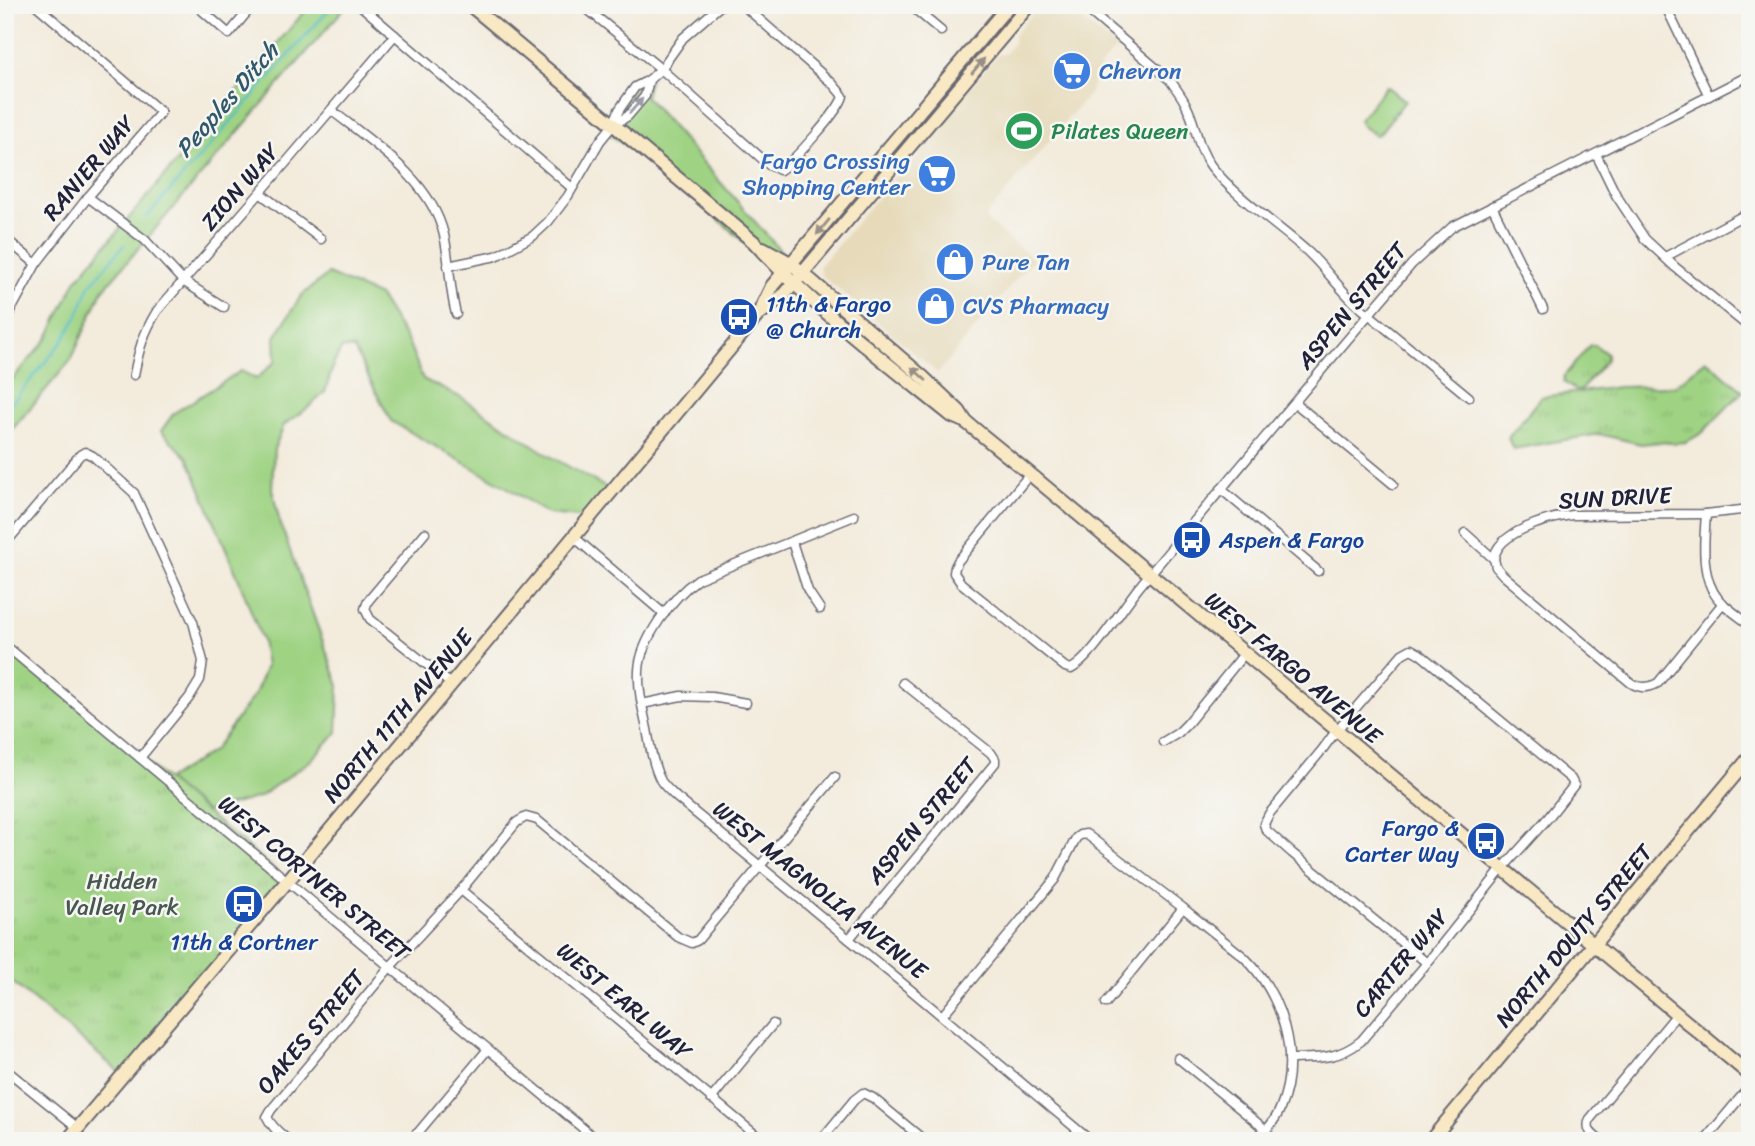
<svg xmlns="http://www.w3.org/2000/svg" width="1755" height="1146" font-family="Sriracha,sans-serif">
  <style>
    .built { fill: #e6daba }
    .grass { fill: #9fd383; stroke: #607a5f; stroke-width: 2 }
    .park { fill: url(#park-tufts); stroke: #607a5f; stroke-width: 2 }
    .lines { fill: none; stroke-linecap: round; stroke-linejoin: round }
    .stream { stroke: #4cbbc4; stroke-width: 2.5 }
    .street-casing { stroke: #6b6873; stroke-width: 11 }
    .secondary-casing { stroke: #6b6873; stroke-width: 16 }
    .street { stroke: #fff; stroke-width: 8 }
    .secondary { stroke: #f8e8c3; stroke-width: 12 }
    .oneway { fill: #988f86 }
    .oneway2 { fill: #9c9ca7 }
    .labels { text-anchor: middle; dominant-baseline: central; stroke-width: 5; stroke-linejoin: round; paint-order: stroke }
    .shop-label { font-size: 23px; fill: #366cbe; stroke: #f6f6f2; text-anchor: start }
    .leisure-label { font-size: 23px; fill: #27864d; stroke: #f6f6f2; text-anchor: start }
    .street-label { font-size: 23px; fill: #22223b; stroke: #f6f6f2 }
    .transit-label { font-size: 23px; fill: #164399; stroke: #f6f6f2; text-anchor: start }
    .park-label { font-size: 23px; fill: #485751; stroke: #f6f6f2 }
    .water-label { font-size: 24px; font-style: italic; fill: #31586b; stroke: #f6f6f2 }
  </style>
  <defs>
    <pattern id="park-tufts" width="24" height="20" patternUnits="userSpaceOnUse" patternTransform="scale(1.75)"><rect width="24" height="20" fill="#9fd383"/><path d="M3 7l-1-3M5 7V3M7 7l1-3M15 17l-1-3M17 17v-4M19 17l1-3" fill="none" stroke="#89b572"/></pattern>
  </defs>
  <rect width="100%" height="100%" fill="#f6f6f2"/>
  <filter id="ink" filterUnits="userSpaceOnUse"><feTurbulence type="fractalNoise" baseFrequency=".0143" numOctaves="2"/><feDisplacementMap in="SourceGraphic" scale="14" xChannelSelector="R" yChannelSelector="G"/><feConvolveMatrix kernelMatrix="1 2 1 2 8 2 1 2 1" color-interpolation-filters="sRGB"/></filter>
  <filter id="wash" filterUnits="userSpaceOnUse"><feTurbulence type="fractalNoise" baseFrequency=".00686" numOctaves="4" result="noise"/><feDisplacementMap in="SourceGraphic" scale="28" xChannelSelector="R" yChannelSelector="G"/><feGaussianBlur stdDeviation="1.57" result="paint"/><feColorMatrix in="noise" values="0 0 0 0 0 0 0 0 0 0 0 0 0 0 0 0 0 1.4 0 .05"/><feComposite in="paint" operator="in"/></filter>
  <g filter="url(#wash)">
    <rect width="100%" height="100%" fill="#f3ebdb"/>
    <path class="built" d="M 1039,5 L 1065,5 L 1119,50 L 1114,50 L 1101,65 L 1089,94 L 986,216 L 987,221 L 1033,259 L 938,373 L 821,275 L 819,267 L 900,171 L 906,170 L 919,155 L 919,148 L 997,55 L 1004,54 L 1014,43 L 1014,35 Z"/>
    <g class="grass">
      <path d="M 310,5 L 347,5 L 102,291 L 71,360 L 5,438 L 5,388 L 48,338 L 77,279 Z"/>
      <path d="M 649,80 L 645,96 L 792,264 L 803,273 L 793,284 L 656,165 L 607,133 L 600,141 L 602,131 L 635,87 Z"/>
      <path d="M 328,274 L 379,296 L 409,344 L 423,379 L 462,398 L 548,455 L 612,491 L 590,518 L 548,514 L 508,488 L 391,421 L 354,349 L 342,348 L 334,363 L 325,392 L 308,408 L 284,425 L 274,449 L 272,489 L 280,523 L 339,686 L 337,732 L 310,761 L 259,797 L 206,812 L 167,780 L 214,750 L 255,694 L 266,666 L 262,640 L 239,580 L 188,458 L 161,431 L 174,413 L 241,371 L 256,379 L 276,361 L 275,337 L 301,296 Z"/>
    </g>
    <g class="park">
      <path d="M 1386,86 L 1405,101 L 1379,134 L 1375,135 L 1362,126 L 1359,120 Z"/>
      <path d="M 1590,345 L 1595,345 L 1607,354 L 1607,359 L 1581,390 L 1576,391 L 1564,382 L 1564,376 Z"/>
      <path d="M 1706,360 L 1743,391 L 1702,433 L 1686,442 L 1672,443 L 1659,442 L 1641,444 L 1599,434 L 1513,449 L 1508,438 L 1541,397 L 1619,387 L 1675,386 Z"/>
      <path d="M 5,645 L 287,880 L 123,1075 L 5,976 Z"/>
    </g>
    <g class="lines">
      <g class="stream">
        <path d="M 146,218 L 333,5"/>
        <path d="M 5,411 L 62,342 L 77,317 L 90,285 L 124,245"/>
      </g>
    </g>
  </g>
  <g filter="url(#ink)">
    <g class="lines">
      <g class="street-casing">
        <g id="street">
          <path d="M 196,5 L 229,34 L 253,5"/>
          <path d="M 360,5 L 572,188"/>
          <path d="M 582,5 L 661,69 L 769,165 L 780,170 C 793,162 840,110 843,96 L 832,83 L 743,5"/>
          <path d="M 910,5 L 941,31"/>
          <path d="M 1082,5 L 1170,80 C 1176,89 1183,97 1187,107 C 1197,127 1197,148 1211,166 C 1236,198 1278,225 1308,252 C 1325,268 1338,287 1355,303 L 1469,397"/>
          <path d="M 1665,5 L 1709,96"/>
          <path d="M 331,110 C 373,143 431,180 444,235 C 450,261 449,288 456,314"/>
          <path d="M 613,125 L 619,110 L 635,87 L 649,80 L 661,69 L 683,38 L 721,5"/>
          <path d="M 1596,154 L 1616,195 L 1645,239 L 1675,267 L 1750,328"/>
          <path d="M 260,193 L 321,239"/>
          <path d="M 88,197 L 145,240 L 183,281 L 224,307"/>
          <path d="M 1492,206 L 1543,309"/>
          <path d="M 5,238 L 36,264"/>
          <path d="M 1665,257 L 1750,212"/>
          <path d="M 448,266 L 496,256 L 533,236 L 548,222 L 568,196 L 600,141 L 613,125 L 628,116 L 645,96 L 649,80"/>
          <path d="M 5,321 L 36,264 L 88,197 L 161,112 L 36,5"/>
          <path d="M 134,375 C 139,349 143,334 157,311 L 260,193 L 395,35"/>
          <path d="M 1295,403 L 1393,484"/>
          <path d="M 1030,474 L 958,561 L 955,567 L 954,573 L 961,583 L 1065,667 L 1071,669 C 1091,659 1123,607 1139,587 C 1230,479 1320,371 1412,264 L 1452,227 L 1750,75"/>
          <path d="M 1221,489 L 1318,571"/>
          <path d="M 1706,514 C 1704,541 1700,578 1719,600 C 1728,609 1740,617 1750,625"/>
          <path d="M 854,516 L 698,579 C 673,596 640,640 639,671 C 638,691 643,710 647,729 C 650,746 653,766 661,781 C 665,787 671,792 676,797 L 912,991 L 1091,1141"/>
          <path d="M 425,533 L 368,601 L 365,609 L 370,619 L 451,684"/>
          <path d="M 1465,533 L 1494,559 L 1496,567 L 1503,575 L 1631,683 C 1640,689 1649,688 1658,683 L 1723,603"/>
          <path d="M 574,537 L 664,614"/>
          <path d="M 792,542 L 808,591 L 820,609"/>
          <path d="M 5,544 L 80,455 L 85,452 L 93,456 L 134,493 L 193,622 L 203,661 L 200,680 L 189,698 L 140,758"/>
          <path d="M 1494,559 C 1497,532 1548,518 1572,515 L 1706,514 L 1750,509"/>
          <path d="M 5,645 L 598,1141"/>
          <path d="M 642,704 L 681,696 L 712,697 L 746,703"/>
          <path d="M 1163,742 L 1178,733 L 1187,724 L 1244,654"/>
          <path d="M 461,890 L 763,1141"/>
          <path d="M 849,939 L 995,763 L 995,759 L 991,753 L 903,683"/>
          <path d="M 1106,1003 L 1183,908"/>
          <path d="M 942,1016 L 1055,879 L 1076,838 L 1080,835 L 1086,834 L 1183,908 L 1244,957 C 1282,994 1302,1057 1280,1109 C 1276,1120 1266,1130 1259,1141"/>
          <path d="M 1178,1058 L 1266,1130"/>
          <path d="M 1289,1059 C 1318,1058 1337,1060 1361,1041 L 1427,963 L 1502,869 L 1548,818 L 1574,785 L 1571,779 L 1420,654 L 1411,649 L 1402,654 L 1336,731 L 1322,750 L 1269,814 L 1264,824 L 1266,830 L 1292,853 L 1427,963"/>
          <path d="M 5,1069 L 78,1128"/>
          <path d="M 711,1099 L 773,1024"/>
          <path d="M 416,1134 L 425,1141"/>
          <path d="M 289,1141 C 281,1134 272,1128 267,1117 L 271,1110 L 390,967 L 461,890 L 517,822 L 526,817 L 537,820 L 678,937 L 692,943 L 698,940 L 717,917 L 835,777"/>
          <path d="M 411,1141 L 488,1049"/>
          <path d="M 820,1141 L 854,1100 L 863,1093 L 873,1098 L 925,1141"/>
          <path d="M 1601,1141 C 1593,1135 1585,1130 1590,1119 L 1677,1014"/>
          <path d="M 1704,1141 L 1750,1086"/>
        </g>
      </g>
      <g class="secondary-casing">
        <g id="secondary">
          <path d="M 470,5 L 754,242 C 813,307 884,361 952,416 L 966,422 L 1030,474 L 1750,1075"/>
          <path d="M 763,248 L 792,264 L 924,378 L 959,411 L 966,422"/>
          <path d="M 760,311 L 772,286 L 1009,5"/>
          <path d="M 67,1141 L 296,871 L 758,315 L 785,294 L 1029,5"/>
          <path d="M 1430,1141 L 1750,757"/>
        </g>
      </g>
      <use href="#street" class="street"/>
      <use href="#secondary" class="secondary"/>
    </g>
    <defs><path id="oneway-solid" d="M-6-.8H1V-3.2L6.5 0L1 3.2V.8H-6Z" transform="scale(1.75)"/></defs>
    <g class="oneway">
      <use href="#oneway-solid" transform="translate(978 66) rotate(-50)"/>
      <use href="#oneway-solid" transform="translate(823 227) rotate(130)"/>
      <use href="#oneway-solid" transform="translate(919 374) rotate(-138)"/>
    </g>
    <use class="oneway2" href="#oneway-solid" transform="translate(636 106) rotate(-49)"/>
  </g>
  <defs>
    <g id="supermarket-disc" transform="scale(2.0125)"><circle r="9.5" fill="#3f7fe0" stroke="#f6f6f2"/><path d="M-6-5.5h2.5l.6 2H6L4.5 2H-2.5L-4.4-4H-6ZM-1.5 3.2a1.3 1.3 0 1 0 .1 0ZM3 3.2a1.3 1.3 0 1 0 .1 0Z" fill="#fff"/></g>
    <g id="stadium-disc" transform="scale(2.0125)"><circle r="9.5" fill="#2e9e5b" stroke="#f6f6f2"/><path d="M0-5a6.5 5 0 1 0 0 10a6.5 5 0 1 0 0-10ZM-3.5-1.8h7v3.6h-7Z" fill="#fff"/></g>
    <g id="shop-disc" transform="scale(2.0125)"><circle r="9.5" fill="#3f7fe0" stroke="#f6f6f2"/><path d="M-5-2.5h2.3a2.7 3.5 0 0 1 5.4 0H5L5.5 6h-11ZM-1.5-2.5h3a1.5 2.3 0 0 0-3 0Z" fill="#fff"/></g>
    <g id="bus-disc" transform="scale(2.0125)"><circle r="9.5" fill="#1a4fb4" stroke="#f6f6f2"/><path d="M-5-6H5V4H4V6H2V4H-2V6H-4V4H-5ZM-3.5-4V0h7V-4ZM-3.5 1.2v1.5H-2V1.2ZM2 1.2v1.5H3.5V1.2Z" fill="#fff"/></g>
  </defs>
  <g fill-rule="evenodd">
    <use href="#supermarket-disc" x="1072" y="71"/>
    <use href="#stadium-disc" x="1024" y="131"/>
    <use href="#supermarket-disc" x="937" y="174"/>
    <use href="#shop-disc" x="955" y="262"/>
    <use href="#shop-disc" x="936" y="306"/>
    <use href="#bus-disc" x="739" y="317"/>
    <use href="#bus-disc" x="1192" y="540"/>
    <use href="#bus-disc" x="1486" y="841"/>
    <use href="#bus-disc" x="244" y="904"/>
  </g>
  <g class="labels">
    <g class="shop-label">
      <text x="1099" y="71">Chevron</text>
      <text x="910" y="161" text-anchor="end">Fargo Crossing<tspan x="910" dy="26">Shopping Center</tspan></text>
      <text x="982" y="262">Pure Tan</text>
      <text x="963" y="306">CVS Pharmacy</text>
    </g>
    <g class="leisure-label">
      <text x="1051" y="131">Pilates Queen</text>
    </g>
    <g class="street-label">
      <text transform="translate(89 168) rotate(-50)">RANIER WAY</text>
      <text transform="translate(240 187) rotate(-49)">ZION WAY</text>
      <text transform="translate(1352 306) rotate(-50)">ASPEN STREET</text>
      <text transform="translate(1615 498) rotate(-3)">SUN DRIVE</text>
      <text transform="translate(1293 668) rotate(40)">WEST FARGO AVENUE</text>
      <text transform="translate(398 716) rotate(-50)">NORTH 11TH AVENUE</text>
      <text transform="translate(922 821) rotate(-50)">ASPEN STREET</text>
      <text transform="translate(314 878) rotate(40)">WEST CORTNER STREET</text>
      <text transform="translate(820 890) rotate(39)">WEST MAGNOLIA AVENUE</text>
      <text transform="translate(1574 936) rotate(-50)">NORTH DOUTY STREET</text>
      <text transform="translate(1401 963) rotate(-50)">CARTER WAY</text>
      <text transform="translate(624 1001) rotate(40)">WEST EARL WAY</text>
      <text transform="translate(311 1032) rotate(-50)">OAKES STREET</text>
    </g>
    <g class="transit-label">
      <text x="766" y="304">11th &amp; Fargo<tspan x="766" dy="26">@ Church</tspan></text>
      <text x="1219" y="540">Aspen &amp; Fargo</text>
      <text x="1459" y="828" text-anchor="end">Fargo &amp;<tspan x="1459" dy="26">Carter Way</tspan></text>
      <text x="244" y="942" text-anchor="middle">11th &amp; Cortner</text>
    </g>
    <g class="park-label">
      <text x="122" y="881">Hidden<tspan x="122" dy="26">Valley Park</tspan></text>
    </g>
    <g class="water-label">
      <text transform="translate(227 100) rotate(-49)">Peoples Ditch</text>
    </g>
  </g>
  <rect width="1755" height="1146" fill="none" stroke="#f6f6f2" stroke-width="28"/>
</svg>
